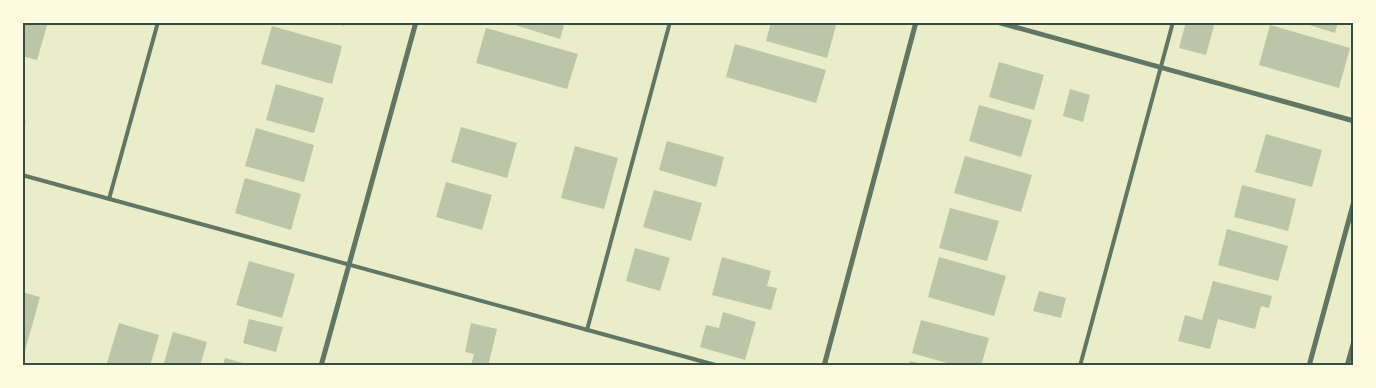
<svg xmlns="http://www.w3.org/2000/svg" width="1376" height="388" font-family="Manrope,sans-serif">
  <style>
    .building { fill: #bcc5a7 }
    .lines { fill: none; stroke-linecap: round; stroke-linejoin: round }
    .service { stroke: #617663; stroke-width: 4 }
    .minor { stroke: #617663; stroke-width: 5 }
    .neatline { fill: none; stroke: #344e41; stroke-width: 2 }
  </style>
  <rect width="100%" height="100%" fill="#e9edc9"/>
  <g class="building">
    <path d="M 22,22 L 48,22 L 37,60 L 22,56 Z"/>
    <path d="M 332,22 L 345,22 L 344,26 Z"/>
    <path d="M 506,22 L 565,22 L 560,39 Z"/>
    <path d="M 771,22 L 837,22 L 827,58 L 766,41 Z"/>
    <path d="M 1186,22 L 1215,22 L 1206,55 L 1179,48 Z"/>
    <path d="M 1300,22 L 1338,22 L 1335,33 Z"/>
    <path d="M 1270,25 L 1350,48 L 1339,88 L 1259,65 Z"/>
    <path d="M 272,26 L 342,46 L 332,84 L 261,64 Z"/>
    <path d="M 486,28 L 578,54 L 567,89 L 476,63 Z"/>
    <path d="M 735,44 L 826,70 L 816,103 L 726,77 Z"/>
    <path d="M 999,62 L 1044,75 L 1034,110 L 989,97 Z"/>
    <path d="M 276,84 L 324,98 L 314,133 L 266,120 Z"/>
    <path d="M 1070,89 L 1090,95 L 1083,122 L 1063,116 Z"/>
    <path d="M 979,105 L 1032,120 L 1021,157 L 969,141 Z"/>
    <path d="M 22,119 L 26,121 L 23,132 L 22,132 Z"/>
    <path d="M 461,127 L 517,143 L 507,178 L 451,162 Z"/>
    <path d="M 256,128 L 314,145 L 304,182 L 245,166 Z"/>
    <path d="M 1266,134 L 1322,150 L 1312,187 L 1255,172 Z"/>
    <path d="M 667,141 L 724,157 L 716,187 L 659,170 Z"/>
    <path d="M 575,146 L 618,158 L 604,209 L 561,198 Z"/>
    <path d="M 965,156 L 1032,175 L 1021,212 L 954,193 Z"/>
    <path d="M 245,178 L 301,194 L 291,230 L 235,213 Z"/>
    <path d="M 446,182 L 492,195 L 482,230 L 436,217 Z"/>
    <path d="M 1242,185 L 1296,199 L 1288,231 L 1234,217 Z"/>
    <path d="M 654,190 L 702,203 L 691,241 L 643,227 Z"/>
    <path d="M 950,208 L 999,221 L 987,261 L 939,248 Z"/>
    <path d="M 1227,229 L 1288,246 L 1278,281 L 1218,265 Z"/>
    <path d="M 635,248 L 670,258 L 660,291 L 626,281 Z"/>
    <path d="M 722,257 L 771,271 L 767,286 L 777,288 L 771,310 L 712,295 Z"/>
    <path d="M 939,257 L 1006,276 L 994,316 L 928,297 Z"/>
    <path d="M 249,261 L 295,274 L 282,318 L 236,305 Z"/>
    <path d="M 1213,281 L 1272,296 L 1269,308 L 1261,306 L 1255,329 L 1218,319 L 1210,349 L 1178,341 L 1185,315 L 1202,320 Z"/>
    <path d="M 1039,291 L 1066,298 L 1061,318 L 1033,311 Z"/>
    <path d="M 22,292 L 40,297 L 23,358 L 22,358 Z"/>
    <path d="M 723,312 L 756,322 L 745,360 L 700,347 L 706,325 L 719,328 Z"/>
    <path d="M 249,319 L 283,327 L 276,352 L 243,343 Z"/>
    <path d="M 921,320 L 989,338 L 981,366 L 957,366 L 912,353 Z"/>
    <path d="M 119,323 L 159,335 L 150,366 L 106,366 Z"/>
    <path d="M 471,323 L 497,329 L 488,366 L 471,366 L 474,354 L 465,352 Z"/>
    <path d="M 173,332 L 207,342 L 200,366 L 163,366 Z"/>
    <path d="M 225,358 L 250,365 L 250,366 L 223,366 Z"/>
    <path d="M 910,361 L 926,365 L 926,366 L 909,366 Z"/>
  </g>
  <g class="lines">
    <g class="service">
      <path d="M 22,175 L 719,366"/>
      <path d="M 109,199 L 158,22"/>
      <path d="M 587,330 L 670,22"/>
      <path d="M 1080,366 L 1173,22"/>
    </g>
    <g class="minor">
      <path d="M 997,22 L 1354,121"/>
      <path d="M 321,366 L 416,22"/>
      <path d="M 824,366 L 916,22"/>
      <path d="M 1309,366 L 1354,201"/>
      <path d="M 1347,366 L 1354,341"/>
    </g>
  </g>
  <rect width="1376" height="388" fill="none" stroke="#fefae0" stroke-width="48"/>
  <rect x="24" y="24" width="1328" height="340" class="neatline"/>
</svg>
